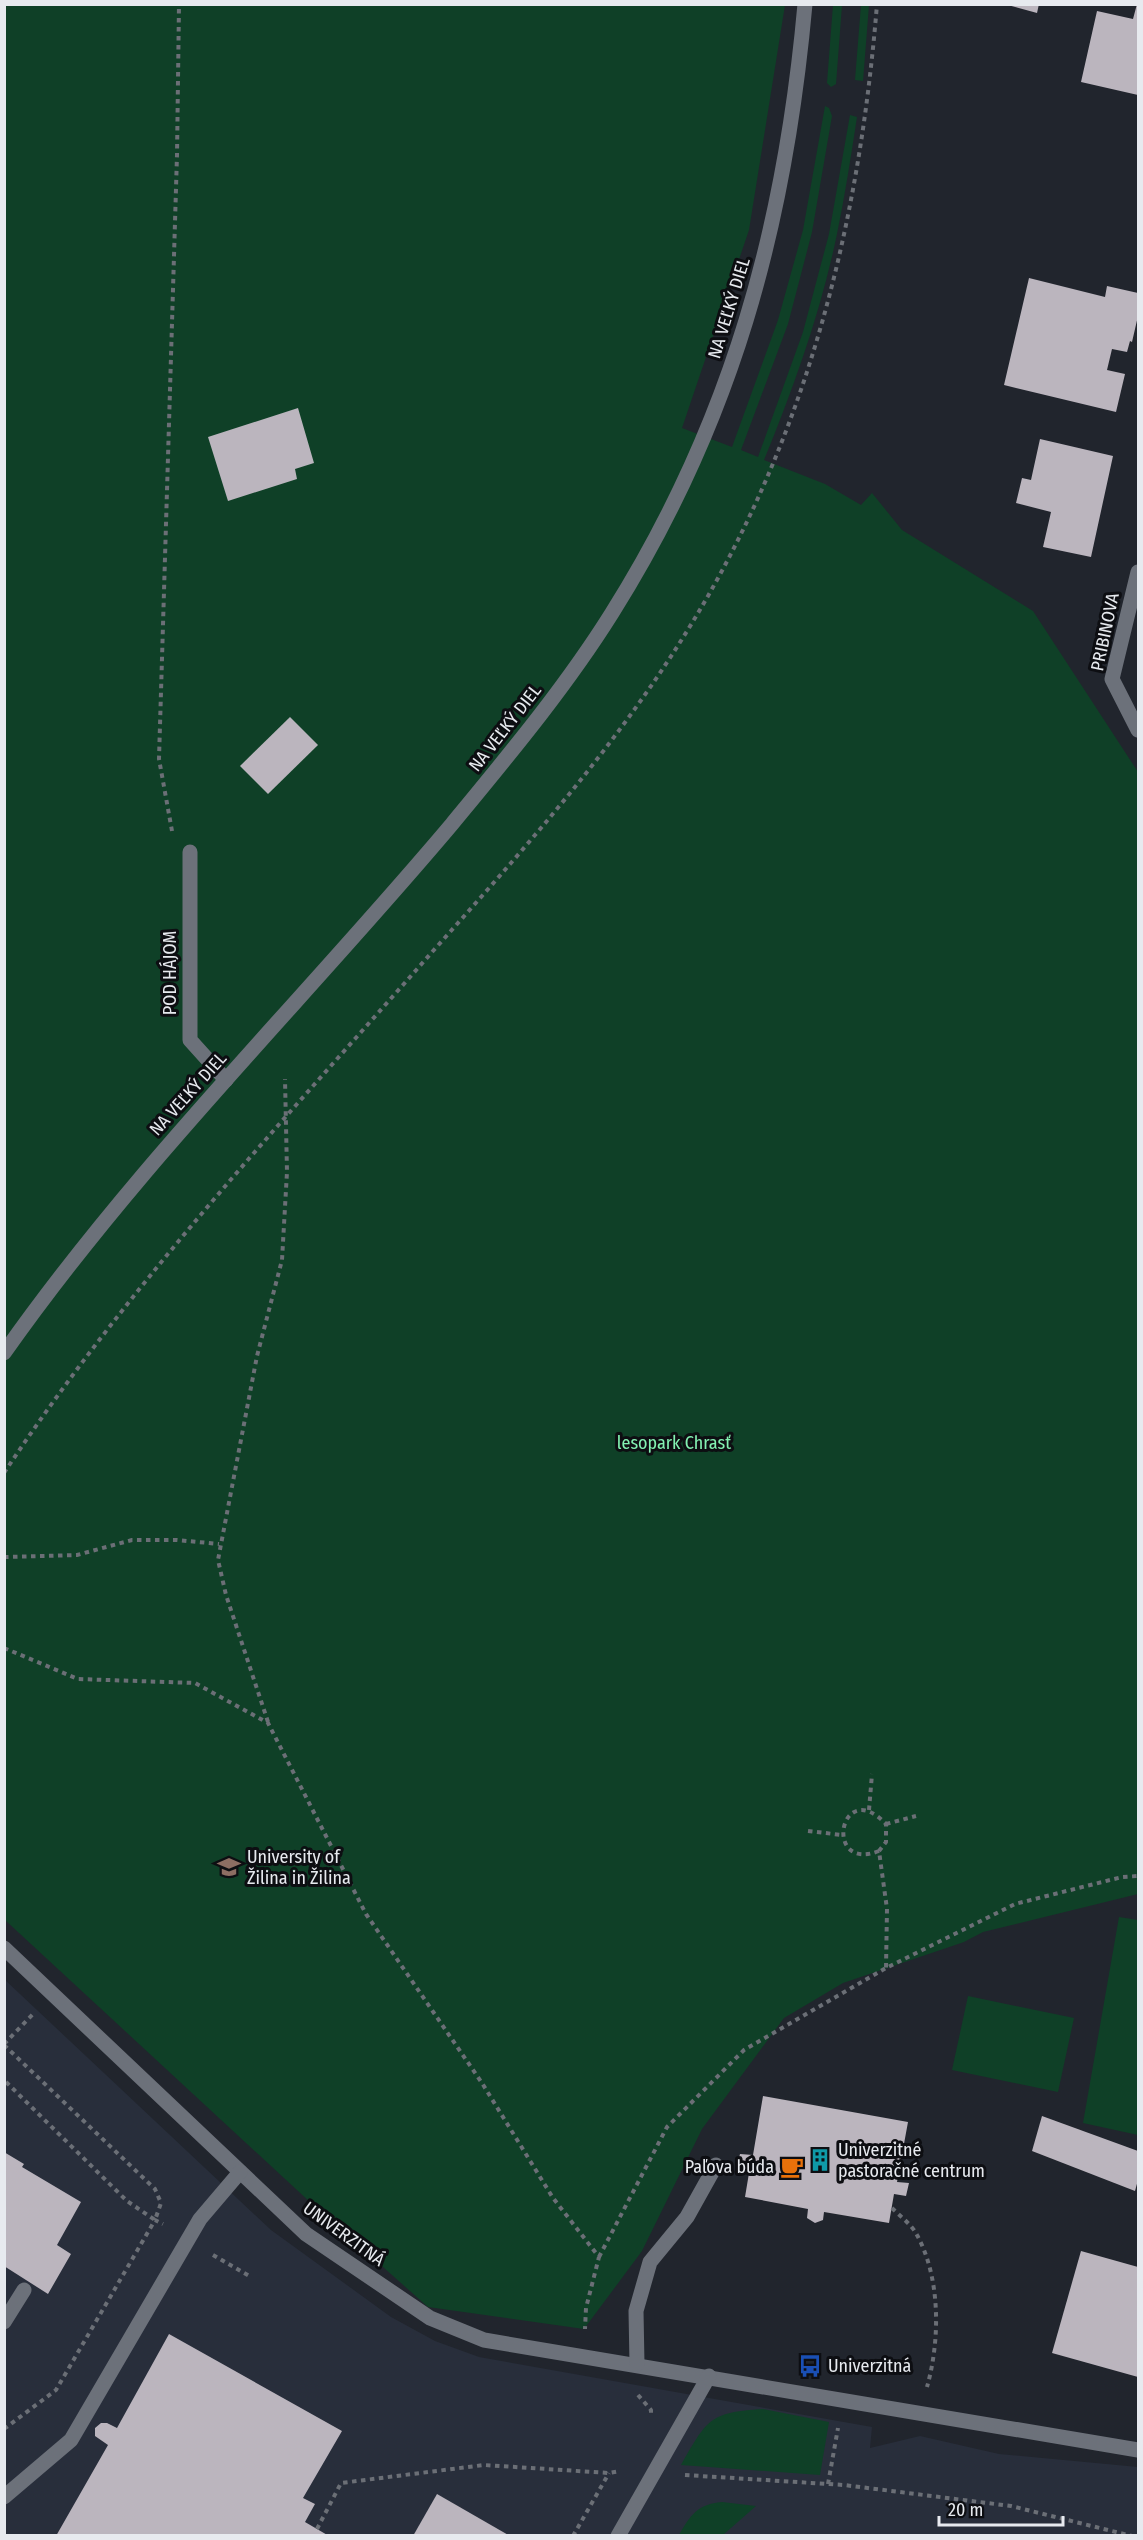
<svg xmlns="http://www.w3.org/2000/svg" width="1143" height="2540" font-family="'Fira Sans Condensed',sans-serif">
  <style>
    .built { fill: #282e3b }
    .green { fill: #0f4027 }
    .building { fill: #bbb5be }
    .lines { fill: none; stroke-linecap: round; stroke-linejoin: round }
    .path { stroke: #6b6f76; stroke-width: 4; stroke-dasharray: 4.5 4.5; stroke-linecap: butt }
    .minor { stroke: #6c717a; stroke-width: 15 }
    .labels { text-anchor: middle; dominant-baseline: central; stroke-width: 6; stroke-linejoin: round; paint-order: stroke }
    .street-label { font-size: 18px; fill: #e7eaef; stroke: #0d0e12 }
    .park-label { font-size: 18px; fill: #83f2b2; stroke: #0d0e12 }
    .poi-label { font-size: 18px; fill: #e7eaef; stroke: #0d0e12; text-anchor: start }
  </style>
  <rect width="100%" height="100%" fill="#21252d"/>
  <path class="built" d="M 4,1979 L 271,2230 L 391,2317 L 435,2341 L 479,2357 L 872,2427 L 870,2448 L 920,2436 L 999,2454 L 1138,2467 L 1138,2535 L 5,2535 Z"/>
  <g class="green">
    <path d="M 4,5 L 785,5 L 749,230 L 682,428 L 732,447 L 778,320 L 803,230 L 825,106 L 829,108 L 832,116 L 812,232 L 788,324 L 741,450 L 758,457 L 803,332 L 829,234 L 850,115 L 857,117 C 851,156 845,195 837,234 C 821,311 794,387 764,460 L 825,484 L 861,505 L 872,493 L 902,530 L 1033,611 L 1138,772 L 1138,1894 L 983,1932 L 964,1942 L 843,1983 L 784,2018 L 702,2129 L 642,2251 L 584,2329 L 428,2307 L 311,2203 L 5,1920 Z"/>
    <path d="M 833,5 L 842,5 L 836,84 L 831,87 L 827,83 Z"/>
    <path d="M 861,5 L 869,5 L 863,81 L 855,80 Z"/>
    <path d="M 1119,1917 L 1138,1920 L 1138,2135 L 1083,2123 Z"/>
    <path d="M 968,1996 L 1074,2018 L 1058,2092 L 952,2070 Z"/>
    <path d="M 763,2409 L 829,2422 L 820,2475 L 681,2465 C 707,2420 709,2412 763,2409 Z"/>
    <path d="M 722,2502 L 756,2506 L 723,2535 L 679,2535 C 690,2515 698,2504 722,2502 Z"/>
  </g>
  <g class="building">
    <path d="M 1004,4 L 1039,4 L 1037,13 Z"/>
    <path d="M 1137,4 L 1138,95 L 1081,82 L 1097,11 L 1133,19 Z"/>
    <path d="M 1029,278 L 1105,297 L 1107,286 L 1138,293 L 1138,316 L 1132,342 L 1130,341 L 1127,352 L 1112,349 L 1107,370 L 1125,374 L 1116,412 L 1004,385 Z"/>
    <path d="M 298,408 L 314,463 L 295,469 L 297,479 L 228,501 L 208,437 Z"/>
    <path d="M 1040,439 L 1113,456 L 1091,557 L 1043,547 L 1051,512 L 1016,503 L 1022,478 L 1031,480 Z"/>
    <path d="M 290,717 L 318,745 L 268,794 L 240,766 Z"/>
    <path d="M 763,2096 L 908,2122 L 897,2182 L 909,2183 L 906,2196 L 894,2194 L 889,2223 L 824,2212 L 823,2220 L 815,2223 L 807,2218 L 808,2209 L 745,2197 L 750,2167 L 737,2165 L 740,2154 L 753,2155 Z"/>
    <path d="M 1042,2116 L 1138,2151 L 1138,2180 L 1135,2191 L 1032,2151 Z"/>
    <path d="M 4,2152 L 24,2164 L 22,2167 L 81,2202 L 57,2245 L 71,2254 L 48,2294 L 4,2266 Z"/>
    <path d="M 1081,2251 L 1138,2267 L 1138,2377 L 1052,2353 Z"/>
    <path d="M 169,2334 L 342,2431 L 303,2498 L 315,2504 L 305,2522 L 329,2536 L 56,2536 L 108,2445 L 95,2436 L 95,2428 L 101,2423 L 107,2423 L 117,2428 Z"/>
    <path d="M 437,2494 L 510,2536 L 413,2536 Z"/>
  </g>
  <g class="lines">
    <g class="path">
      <path d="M 172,831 L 159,759 L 177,155 L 179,4"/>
      <path d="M 4,1473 C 128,1285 285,1119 433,951 C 542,829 646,713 724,567 C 818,391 861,203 877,4"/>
      <path d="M 4,1557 L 77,1555 L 132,1540 L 177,1540 L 219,1544"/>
      <path d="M 4,1648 L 78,1679 L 195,1683 L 268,1723 L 366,1914 L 482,2083 L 553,2198 L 599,2257 L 586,2308 L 585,2329"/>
      <path d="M 268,1722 L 226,1595 L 218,1560 L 257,1356 L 282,1260 L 287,1172 L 285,1079"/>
      <path d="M 869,1810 L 872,1774"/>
      <path d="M 886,1824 L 916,1816"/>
      <path d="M 808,1831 L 842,1835"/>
      <path d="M 879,1851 C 822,1873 840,1775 886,1824 L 886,1842 L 879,1851 L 887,1909 L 886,1968"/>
      <path d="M 4,2044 L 33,2014"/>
      <path d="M 4,2045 L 155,2189 L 161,2203 L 155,2220 L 127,2201 L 4,2080"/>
      <path d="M 892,2208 C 900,2216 912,2225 917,2235 C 941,2279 940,2341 927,2387"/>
      <path d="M 213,2255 L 251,2277"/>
      <path d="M 599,2257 L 667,2127 L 744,2050 L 886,1968 L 1015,1904 L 1122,1877 L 1138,1876"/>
      <path d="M 638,2395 L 651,2410 L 651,2415"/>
      <path d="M 4,2429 L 56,2390 L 155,2220 L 163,2224"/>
      <path d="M 685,2475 L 844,2485 L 1011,2506 L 1132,2536"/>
      <path d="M 828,2484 L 838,2428"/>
      <path d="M 317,2529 L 341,2483 L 484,2465 L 609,2473 L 620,2471"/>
      <path d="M 573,2536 L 609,2473"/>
    </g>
    <g class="minor">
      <path d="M 1138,572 L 1112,679 L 1138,730"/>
      <path d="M 190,852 L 190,1040 L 226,1080"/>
      <path d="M 4,1353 C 137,1164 303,1001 452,824 C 508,756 565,688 612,613 C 732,422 785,227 805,4"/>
      <path d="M 4,1948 L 306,2234 L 430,2318 L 484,2340 L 1138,2450"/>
      <path d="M 4,2322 L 24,2290"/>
      <path d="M 637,2364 L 636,2311 L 650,2262 L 687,2217 L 716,2165"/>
      <path d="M 4,2497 L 71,2440 L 200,2219 L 240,2172"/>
      <path d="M 618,2536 L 709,2376"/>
    </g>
  </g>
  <defs>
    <g id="university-bare" transform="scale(1.8)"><path d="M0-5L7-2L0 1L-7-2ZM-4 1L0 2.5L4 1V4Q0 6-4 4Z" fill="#8d6e63" stroke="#0d0e12" stroke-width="2.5" paint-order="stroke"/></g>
    <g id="building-bare" transform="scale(1.8)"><path d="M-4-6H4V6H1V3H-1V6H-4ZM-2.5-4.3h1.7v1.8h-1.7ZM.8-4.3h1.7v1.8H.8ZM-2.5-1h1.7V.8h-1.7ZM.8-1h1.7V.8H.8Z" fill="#0f9aa8" stroke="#0d0e12" stroke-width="2.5" paint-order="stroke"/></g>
    <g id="cafe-bare" transform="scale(1.8)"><path d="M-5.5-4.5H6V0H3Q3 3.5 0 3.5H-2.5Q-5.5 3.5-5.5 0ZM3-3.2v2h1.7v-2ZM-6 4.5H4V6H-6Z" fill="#e8710a" stroke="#0d0e12" stroke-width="2.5" paint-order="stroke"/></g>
    <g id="bus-bare" transform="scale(1.8)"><path d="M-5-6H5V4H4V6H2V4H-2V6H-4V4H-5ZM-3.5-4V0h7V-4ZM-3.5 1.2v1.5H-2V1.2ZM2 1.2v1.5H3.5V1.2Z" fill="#1a4fb4" stroke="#0d0e12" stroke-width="2.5" paint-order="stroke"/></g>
  </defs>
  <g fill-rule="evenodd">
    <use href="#university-bare" x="229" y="1867"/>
    <use href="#building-bare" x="820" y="2160"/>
    <use href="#cafe-bare" x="792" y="2167"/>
    <use href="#bus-bare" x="810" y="2366"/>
  </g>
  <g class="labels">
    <g class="street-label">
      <text transform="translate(729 308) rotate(-73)">NA VEĽKÝ DIEL</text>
      <text transform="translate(1105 632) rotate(-78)">PRIBINOVA</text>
      <text transform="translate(505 728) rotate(-52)">NA VEĽKÝ DIEL</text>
      <text transform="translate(170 973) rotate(-90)">POD HÁJOM</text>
      <text transform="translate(188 1094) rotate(-48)">NA VEĽKÝ DIEL</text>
      <text transform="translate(344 2234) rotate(36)">UNIVERZITNÁ</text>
    </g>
    <g class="park-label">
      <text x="674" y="1443">lesopark Chrasť</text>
    </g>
    <g class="poi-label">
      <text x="247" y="1857">University of<tspan x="247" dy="21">Žilina in Žilina</tspan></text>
      <text x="838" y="2150">Univerzitné<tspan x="838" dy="21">pastoračné centrum</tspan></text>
      <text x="774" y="2167" text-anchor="end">Paľova búda</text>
      <text x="828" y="2366">Univerzitná</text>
    </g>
  </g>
  <rect width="1143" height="2540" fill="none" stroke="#e7eaef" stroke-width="12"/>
  <path d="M939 2516v9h124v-9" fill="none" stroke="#e7eaef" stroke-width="3"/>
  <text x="948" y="2516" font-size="18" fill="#e7eaef" stroke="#0d0e12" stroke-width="4.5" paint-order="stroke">20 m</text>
</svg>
